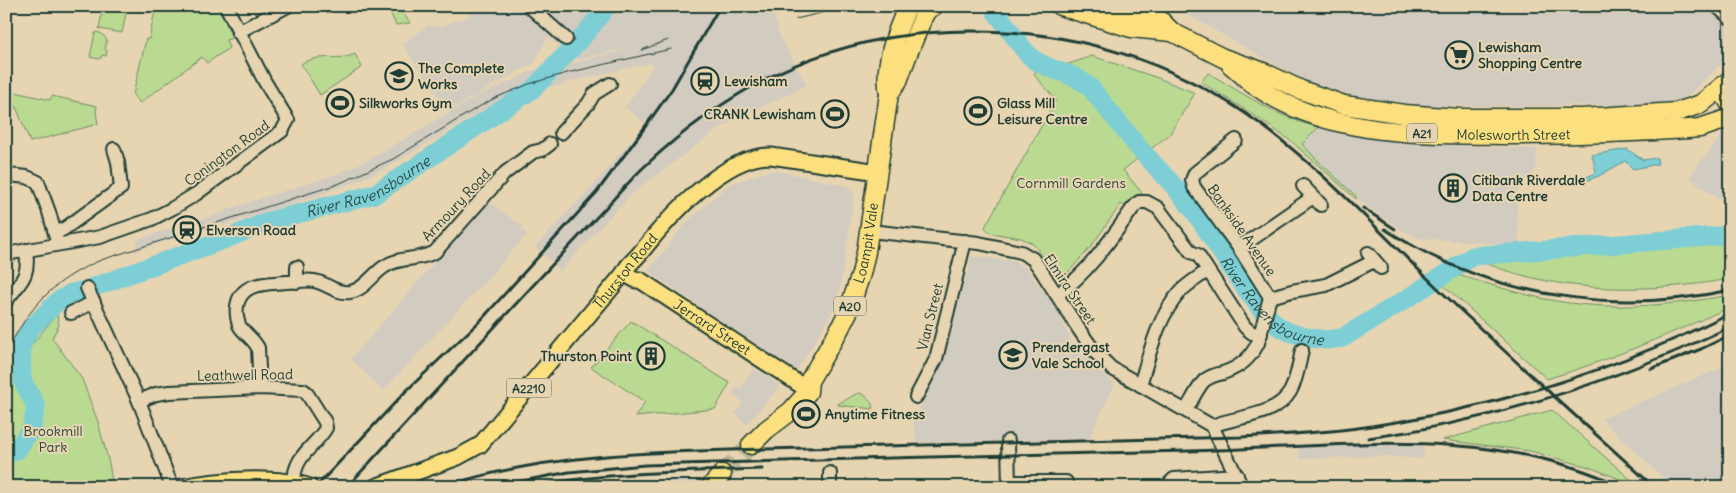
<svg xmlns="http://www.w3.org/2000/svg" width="1736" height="493" font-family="Delius,sans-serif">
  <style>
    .built { fill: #d2cbc0 }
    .green { fill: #bada92; stroke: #6c8c63 }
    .water { fill: #7dced5; stroke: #579495 }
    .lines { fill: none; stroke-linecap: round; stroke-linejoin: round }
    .river { stroke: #7dced5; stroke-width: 19 }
    .highway-tunnel { stroke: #bfb799; stroke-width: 18; stroke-dasharray: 18 9; stroke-linecap: butt }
    .minor-casing { stroke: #1f3d34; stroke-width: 16 }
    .major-casing { stroke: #1f3d34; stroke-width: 19 }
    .highway-casing { stroke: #1f3d34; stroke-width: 21 }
    .minor { stroke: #e7d5b2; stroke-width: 12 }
    .major { stroke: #fce080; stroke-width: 15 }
    .highway { stroke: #fce080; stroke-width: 18 }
    .tram { stroke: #1f3d34; stroke-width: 1 }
    .rail { stroke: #1f3d34; stroke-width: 3 }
    .labels { text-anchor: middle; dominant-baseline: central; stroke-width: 4; stroke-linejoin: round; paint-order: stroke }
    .shield { fill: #e7d5b2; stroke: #5b6b5a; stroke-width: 1 }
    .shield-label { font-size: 12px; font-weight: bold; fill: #1f3d34 }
    .poi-label { font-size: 14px; font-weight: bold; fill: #1f3d34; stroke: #e7d5b2; text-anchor: start }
    .street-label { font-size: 14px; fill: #1f3d34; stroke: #e7d5b2 }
    .park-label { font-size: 14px; fill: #274539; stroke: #e7d5b2 }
    .water-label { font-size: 15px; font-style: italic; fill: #284c44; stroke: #e7d5b2 }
  </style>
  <rect width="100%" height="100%" fill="#e7d5b2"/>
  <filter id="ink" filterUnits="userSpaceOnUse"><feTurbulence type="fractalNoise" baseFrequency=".02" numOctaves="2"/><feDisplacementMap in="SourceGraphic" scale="10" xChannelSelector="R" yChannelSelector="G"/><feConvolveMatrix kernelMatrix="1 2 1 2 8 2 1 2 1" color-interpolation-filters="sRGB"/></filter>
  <g filter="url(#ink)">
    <g class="built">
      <path d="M 465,6 L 772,6 L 780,37 L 807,85 L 721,127 L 633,193 L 580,249 L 561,271 L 535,247 L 592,186 L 645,124 L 625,107 L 654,65 L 651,63 L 568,82 L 560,86 L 529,89 L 490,106 L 386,168 L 357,181 L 307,199 L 223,226 L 222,223 L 135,251 L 138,239 L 225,212 L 225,210 L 334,175 L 370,159 L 479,95 L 525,75 L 530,71 L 573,63 L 635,47 L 609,52 L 578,60 L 548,37 L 534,63 L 448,111 L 402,44 L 428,26 L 438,27 L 470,16 Z"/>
      <path d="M 1172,6 L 1730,6 L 1730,56 L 1684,99 L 1674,105 L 1409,106 L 1346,97 L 1329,92 L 1303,80 Z"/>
      <path d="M 403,63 L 412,76 L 394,89 L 385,75 Z"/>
      <path d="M 1730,125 L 1730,208 L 1689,177 Z"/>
      <path d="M 1321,127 L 1336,132 L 1339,134 L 1404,143 L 1537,149 L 1536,169 L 1516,193 L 1519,245 L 1417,238 L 1398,228 L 1364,204 L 1299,147 Z"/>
      <path d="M 773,170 L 847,186 L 851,188 L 854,194 L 840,290 L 833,311 L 797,370 L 760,348 L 648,271 L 686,223 L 729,184 Z"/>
      <path d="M 488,201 L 523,227 L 521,229 L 527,234 L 490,276 L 383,391 L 351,359 Z"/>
      <path d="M 971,256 L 979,258 L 980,256 L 1002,260 L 1010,259 L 1026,268 L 1056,308 L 1073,345 L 1092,364 L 1115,384 L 1089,439 L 917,443 L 913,421 L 941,366 L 961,279 L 965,280 L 966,274 L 968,274 Z"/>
      <path d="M 1730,364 L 1730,487 L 1673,487 L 1601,419 Z"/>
      <path d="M 753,369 L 769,377 L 771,380 L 780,386 L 746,425 L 735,413 L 740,408 L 742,401 L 732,394 L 736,387 L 740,389 Z"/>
      <path d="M 1422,443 L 1424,459 L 1383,456 L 1299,459 L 1299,447 L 1336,444 Z"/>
      <path d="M 661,479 L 700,480 L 694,487 L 588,487 Z"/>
    </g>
    <g class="green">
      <path d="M 103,6 L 127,9 L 122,33 L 99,29 Z"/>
      <path d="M 156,6 L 219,6 L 232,38 L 226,40 L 229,48 L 207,63 L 202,57 L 140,103 L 133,95 L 146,39 L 149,39 Z"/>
      <path d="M 387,6 L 398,6 L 410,23 L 396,25 Z"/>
      <path d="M 97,32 L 102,34 L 107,40 L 105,49 L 107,51 L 106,56 L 102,55 L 101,58 L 98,59 L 90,57 L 95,33 Z"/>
      <path d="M 355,54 L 362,67 L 320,95 L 301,64 C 320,52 340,62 355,54 Z"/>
      <path d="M 1092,56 L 1158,78 L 1195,93 L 1169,135 L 1123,170 L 1142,193 L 1128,208 L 1121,204 L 1090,248 L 1062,279 L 1032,243 L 1021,238 L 990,233 L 985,227 L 1056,100 L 1034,75 L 1037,69 L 1069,64 Z"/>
      <path d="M 1208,73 C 1243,93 1279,119 1319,127 L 1302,144 L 1320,163 L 1356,196 L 1356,199 L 1291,141 L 1249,112 L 1201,82 Z"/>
      <path d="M 15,92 L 50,100 L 52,96 L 97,106 L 96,112 L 98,124 L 30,142 L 11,94 Z"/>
      <path d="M 1730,240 L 1730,279 C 1649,293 1563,294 1485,263 Z"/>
      <path d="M 1454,274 C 1480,281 1506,290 1532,296 C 1597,312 1664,307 1730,295 L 1730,307 C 1670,334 1610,360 1547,379 L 1441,283 Z"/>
      <path d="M 57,314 L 59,325 L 52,338 L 82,379 L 98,422 L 109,463 L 113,487 L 6,487 L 6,376 Z"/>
      <path d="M 631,321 L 730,383 L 715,409 L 635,417 L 645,402 L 591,367 Z"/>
      <path d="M 858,393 C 865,393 873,402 873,409 L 838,405 L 838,404 Z"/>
      <path d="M 1552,410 L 1638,486 L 1589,467 L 1530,451 L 1443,440 Z"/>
    </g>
    <path class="water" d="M 1627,149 L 1643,160 L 1657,158 L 1658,164 L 1633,169 L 1625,161 L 1599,176 L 1580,183 L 1579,180 L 1594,174 L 1596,172 L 1592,155 Z"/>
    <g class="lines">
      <g class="river">
        <path id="s1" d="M 996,12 L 1025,51 L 1034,60 L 1048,67 L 1075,77 L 1089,86 L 1138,147 L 1174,186 L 1195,212 L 1238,278 L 1260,308 L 1278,326 L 1289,332 L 1306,337 L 1326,340 L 1342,338 L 1400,303 L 1473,256 L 1730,235"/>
        <path id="s2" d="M 6,455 L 17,450 L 32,427 L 36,406 L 22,380 L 21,346 L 30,329 L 58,301 L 71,293 L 86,290 L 231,237 L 266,222 L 375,194 L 533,89 L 586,33 L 607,6"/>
      </g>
      <path class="highway-tunnel" d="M 722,474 L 751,445"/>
      <g class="minor-casing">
        <g id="minor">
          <path d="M 529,6 L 566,39"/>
          <path d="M 1717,6 L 1730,18"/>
          <path d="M 238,32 L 288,6"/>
          <path d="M 561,133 L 588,104 L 594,94 L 610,84"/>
          <path d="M 1236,140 L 1195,173 L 1192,180 L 1194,187 L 1239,248 L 1270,297"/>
          <path d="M 8,175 L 27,177 L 38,182 L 49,212 L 57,241"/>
          <path d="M 1303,186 L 1321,205"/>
          <path d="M 870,231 L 979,243 L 1021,252 L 1033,259 L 1040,269 L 1080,331 L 1095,352 L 1111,368 L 1212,426 L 1242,487"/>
          <path d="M 55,233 L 64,229 L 121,188 L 118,162 L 114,149"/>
          <path d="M 1239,248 L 1313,197"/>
          <path d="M 1368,253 L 1381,268"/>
          <path d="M 6,254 L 100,237 L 152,219 L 173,208 L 196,194 L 282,131 L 288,120 L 265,82 L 226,6"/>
          <path d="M 297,282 L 297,267"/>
          <path d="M 87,288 L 139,401 L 172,487"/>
          <path d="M 1057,295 C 1089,272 1110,240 1133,208 L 1139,202 L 1147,202 L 1158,208 L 1191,252 L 1198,255 L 1245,327 L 1252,333 L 1261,334"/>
          <path d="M 1270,297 L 1292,291 L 1326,285 L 1374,261"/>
          <path d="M 6,301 C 21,281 30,277 26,250"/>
          <path d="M 71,313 L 94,302"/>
          <path d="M 1140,385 C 1150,353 1157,318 1180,292 C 1187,284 1198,278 1207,271"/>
          <path d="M 260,388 L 258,348 C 254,339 244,334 239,325 C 237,319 236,312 237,306 C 241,281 268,284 287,282 C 296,282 306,279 314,281 C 327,283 336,294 350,292 C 364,290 373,274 384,267 C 399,256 419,261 435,252 L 505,173 L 533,152 L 542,150 L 550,144"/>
          <path d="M 916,397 L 936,359 L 965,241"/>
          <path d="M 139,401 L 156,394 L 169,392 L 260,388 L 303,390 L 306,392 L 325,422 L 326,428 C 314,448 294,455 294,482"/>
          <path d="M 1186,410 C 1191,402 1199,385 1205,380 C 1211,376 1217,374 1223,373 C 1240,367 1250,359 1258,343 L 1270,297"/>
          <path d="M 1212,426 C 1236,416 1275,417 1290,392 C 1297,380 1299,364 1302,350"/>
          <path d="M 1008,441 L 1009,487"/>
          <path d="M 830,473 L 830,487"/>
          <path d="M 1009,482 L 1066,482 L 1066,487"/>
          <path d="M 1168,487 L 1169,484 L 1174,479 L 1237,475"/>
        </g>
      </g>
      <g class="major-casing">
        <g id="major">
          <path id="s3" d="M 624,273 L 636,280 L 640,280 L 799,384"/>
          <path d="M 181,487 C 218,480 275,475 310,487"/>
          <path id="s4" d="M 375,487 L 458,457 L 480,445 L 624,273 C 627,264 635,260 641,252 C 668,218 724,155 771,156 L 878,172"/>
        </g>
      </g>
      <g class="highway-casing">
        <g id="highway">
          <path d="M 1060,6 L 1131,28 L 1172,32 L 1223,58 L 1261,71 L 1301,90 L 1344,105 L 1404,114 L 1459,118 L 1581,118 L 1677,112 L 1701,104 L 1730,80"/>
          <path d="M 1115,6 L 1136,17 L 1145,25"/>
          <path d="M 1142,6 L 1151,11 L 1172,32"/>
          <path id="s5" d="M 1231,65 C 1239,71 1246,79 1254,85 C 1327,137 1421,134 1507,135 C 1567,135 1628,133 1688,129 L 1700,128 L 1730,118"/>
          <path d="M 1722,87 L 1724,94 L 1730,104"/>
          <path d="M 889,94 L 898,81 L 909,51 L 924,15 L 927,10 L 934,6"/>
          <path id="s6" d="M 751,445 L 766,430 L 791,411 L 808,392 L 809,381 L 839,330 L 848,312 L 861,274 L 866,252 L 889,94 C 883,65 896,32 908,6"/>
          <path d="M 710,487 L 722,474"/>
        </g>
      </g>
      <use href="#minor" class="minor"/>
      <use href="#major" class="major"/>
      <use href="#highway" class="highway"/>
      <g class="tram">
        <path d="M 796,19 L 851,6"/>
        <path d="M 642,50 L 668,40"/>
        <path d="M 6,353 C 29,307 53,280 101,260 L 338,184 L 393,159 L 475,109 L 495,98 L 529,84 L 567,73 L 671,49"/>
      </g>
      <g class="rail">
        <path d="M 1363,208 L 1395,229"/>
        <path d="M 1385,229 C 1395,236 1406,242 1417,248 C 1512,300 1625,313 1730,290"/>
        <path d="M 1651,369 L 1701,349 L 1730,335"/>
        <path d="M 1368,438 C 1494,421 1615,381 1730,327"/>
        <path d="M 316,487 L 405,392 L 481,320 L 597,192 L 640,134 L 672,89 L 720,6"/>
        <path d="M 347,487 C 410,418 474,349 538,280 C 562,254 587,228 611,202 C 622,190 633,177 645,166 C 750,68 862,23 1006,32 C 1097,37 1185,69 1259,123 C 1319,167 1370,222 1423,274 C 1498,347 1577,417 1654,487"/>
        <path d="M 442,487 C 547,453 656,452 765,449 C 923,445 1081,441 1240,437 C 1282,435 1323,433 1365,427 C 1491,409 1616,370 1730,313"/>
        <path d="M 491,487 L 569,472 L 645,465 C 826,459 1008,455 1189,451 C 1334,448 1487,422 1623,487"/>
        <path d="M 527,487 C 605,472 684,472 762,469"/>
      </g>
    </g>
  </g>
  <defs>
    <g id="supermarket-ring" transform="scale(1.4375)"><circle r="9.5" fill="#e7d5b2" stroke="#1f3d34" stroke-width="1.5"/><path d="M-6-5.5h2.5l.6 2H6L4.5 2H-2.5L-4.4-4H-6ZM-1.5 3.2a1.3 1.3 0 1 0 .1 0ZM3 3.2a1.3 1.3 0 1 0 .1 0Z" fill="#1f3d34"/></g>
    <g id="school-ring" transform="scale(1.4375)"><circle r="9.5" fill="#e7d5b2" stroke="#1f3d34" stroke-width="1.5"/><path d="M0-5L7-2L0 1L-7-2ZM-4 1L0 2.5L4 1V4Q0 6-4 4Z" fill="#1f3d34"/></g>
    <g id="station-ring" transform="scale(1.4375)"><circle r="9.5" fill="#e7d5b2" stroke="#1f3d34" stroke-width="1.5"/><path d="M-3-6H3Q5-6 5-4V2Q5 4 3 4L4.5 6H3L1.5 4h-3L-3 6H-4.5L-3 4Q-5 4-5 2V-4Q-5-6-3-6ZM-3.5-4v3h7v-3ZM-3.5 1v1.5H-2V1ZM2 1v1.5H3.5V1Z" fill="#1f3d34"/></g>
    <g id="stadium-ring" transform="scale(1.4375)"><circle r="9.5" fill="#e7d5b2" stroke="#1f3d34" stroke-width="1.5"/><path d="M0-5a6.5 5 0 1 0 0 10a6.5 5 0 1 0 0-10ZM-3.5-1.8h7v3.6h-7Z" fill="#1f3d34"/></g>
    <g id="building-ring" transform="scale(1.4375)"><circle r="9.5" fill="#e7d5b2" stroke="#1f3d34" stroke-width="1.5"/><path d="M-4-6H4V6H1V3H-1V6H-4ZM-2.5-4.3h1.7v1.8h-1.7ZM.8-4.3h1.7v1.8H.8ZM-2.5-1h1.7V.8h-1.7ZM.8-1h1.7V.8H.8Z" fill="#1f3d34"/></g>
  </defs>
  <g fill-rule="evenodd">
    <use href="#supermarket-ring" x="1459" y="55"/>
    <use href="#school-ring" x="399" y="76"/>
    <use href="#station-ring" x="705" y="81"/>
    <use href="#stadium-ring" x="340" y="103"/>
    <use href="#stadium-ring" x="978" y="111"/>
    <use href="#stadium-ring" x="835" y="114"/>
    <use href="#building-ring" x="1453" y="188"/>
    <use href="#station-ring" x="187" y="230"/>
    <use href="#school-ring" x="1013" y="355"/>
    <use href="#building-ring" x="651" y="356"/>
    <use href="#stadium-ring" x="806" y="414"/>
  </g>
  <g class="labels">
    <g class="shield">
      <rect x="1407" y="123.5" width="30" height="19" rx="4"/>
      <rect x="834" y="296.5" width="32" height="19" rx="4"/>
      <rect x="506.5" y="378.5" width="45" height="19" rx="4"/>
    </g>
    <g class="shield-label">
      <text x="1422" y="133">A21</text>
      <text x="850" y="306">A20</text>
      <text x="529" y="388">A2210</text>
    </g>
    <g class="poi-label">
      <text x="1478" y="47">Lewisham<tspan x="1478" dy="16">Shopping Centre</tspan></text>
      <text x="418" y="68">The Complete<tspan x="418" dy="16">Works</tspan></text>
      <text x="724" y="81">Lewisham</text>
      <text x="359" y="103">Silkworks Gym</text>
      <text x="997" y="103">Glass Mill<tspan x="997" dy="16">Leisure Centre</tspan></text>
      <text x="816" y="114" text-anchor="end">CRANK Lewisham</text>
      <text x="1472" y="180">Citibank Riverdale<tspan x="1472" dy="16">Data Centre</tspan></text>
      <text x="206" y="230">Elverson Road</text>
      <text x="1032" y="347">Prendergast<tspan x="1032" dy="16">Vale School</tspan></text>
      <text x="632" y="356" text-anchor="end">Thurston Point</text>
      <text x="825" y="414">Anytime Fitness</text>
    </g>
    <g class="street-label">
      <text stroke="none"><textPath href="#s5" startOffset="299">Molesworth Street</textPath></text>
      <text transform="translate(227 153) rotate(-36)">Conington Road</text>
      <text transform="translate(456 205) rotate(-47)">Armoury Road</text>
      <text transform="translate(1242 230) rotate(55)">Bankside Avenue</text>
      <text stroke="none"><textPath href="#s6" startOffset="240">Loampit Vale</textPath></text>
      <text stroke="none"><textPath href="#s4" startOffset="340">Thurston Road</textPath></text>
      <text transform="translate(1070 289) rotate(56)">Elmira Street</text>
      <text transform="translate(930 317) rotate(-76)">Vian Street</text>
      <text stroke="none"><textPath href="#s3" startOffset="104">Jerrard Street</textPath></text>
      <text transform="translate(245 375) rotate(-1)">Leathwell Road</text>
    </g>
    <g class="park-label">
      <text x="1071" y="183">Cornmill Gardens</text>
      <text x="53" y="431">Brookmill<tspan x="53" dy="16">Park</tspan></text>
    </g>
    <g class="water-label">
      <text stroke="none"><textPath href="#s2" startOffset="515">River Ravensbourne</textPath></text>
      <text stroke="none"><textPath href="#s1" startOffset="409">River Ravensbourne</textPath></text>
    </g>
  </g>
  <rect width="1736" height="493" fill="none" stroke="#e7d5b2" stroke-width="25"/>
  <rect x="12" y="12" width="1711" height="468" fill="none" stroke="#1f3d34" stroke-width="2" filter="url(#ink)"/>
</svg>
